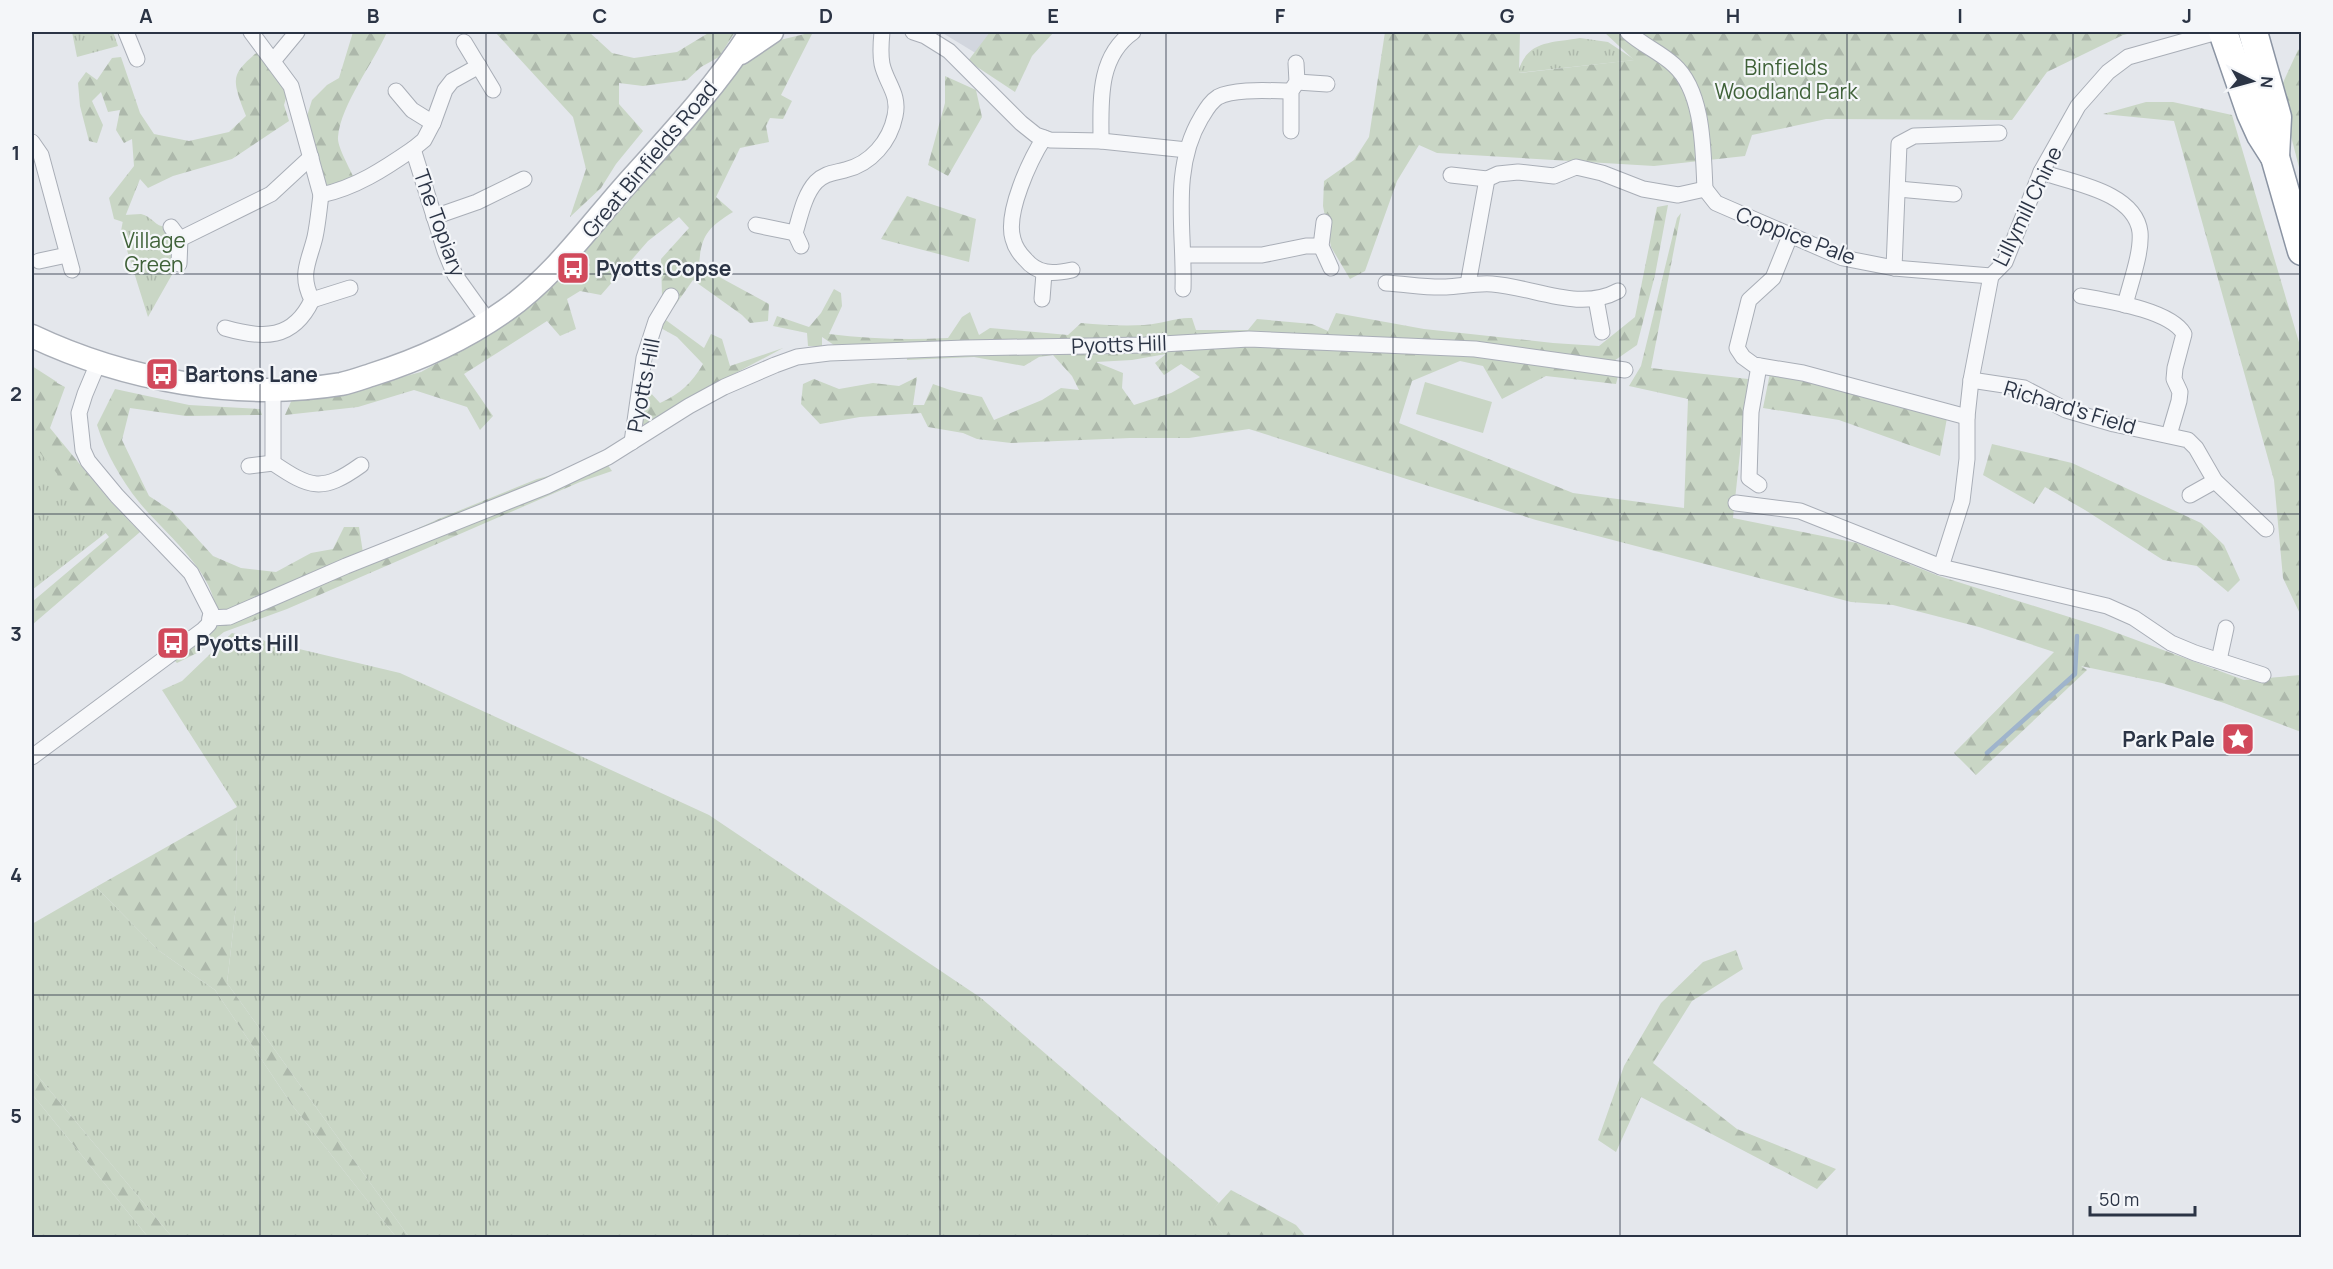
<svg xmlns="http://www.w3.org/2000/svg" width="2333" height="1269" font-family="Manrope,sans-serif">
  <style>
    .built { fill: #d2d6de }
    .grass { fill: url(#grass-tufts) }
    .forest { fill: url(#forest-firs); fill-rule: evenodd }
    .garden { fill: #c9d6c5 }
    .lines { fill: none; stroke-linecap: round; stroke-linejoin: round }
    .stream { stroke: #9fb4cc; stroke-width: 4.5 }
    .street-casing { stroke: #a9aeb7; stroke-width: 17 }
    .secondary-casing { stroke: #a9aeb7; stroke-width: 25 }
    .highway-casing { stroke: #8b94a3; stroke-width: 31 }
    .street { stroke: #f7f8fa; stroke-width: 15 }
    .secondary { stroke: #fff; stroke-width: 22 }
    .highway { stroke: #fff; stroke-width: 28 }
    .grid { fill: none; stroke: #2b3445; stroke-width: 1.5; stroke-opacity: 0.55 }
    .labels { text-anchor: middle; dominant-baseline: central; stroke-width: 4.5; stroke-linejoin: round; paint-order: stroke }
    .park-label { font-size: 21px; fill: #3f6138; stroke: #f4f6f9 }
    .street-label { font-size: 21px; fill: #2b3445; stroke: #f4f6f9 }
    .poi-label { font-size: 21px; font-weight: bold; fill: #2b3445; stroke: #f4f6f9; text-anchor: start }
    .neatline { fill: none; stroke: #2b3445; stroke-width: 2 }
    .grid-label { font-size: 20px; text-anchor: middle; font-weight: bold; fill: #2b3445 }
  </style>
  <defs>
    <pattern id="grass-tufts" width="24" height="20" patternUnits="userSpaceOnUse" patternTransform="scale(1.5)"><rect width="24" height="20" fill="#c9d6c5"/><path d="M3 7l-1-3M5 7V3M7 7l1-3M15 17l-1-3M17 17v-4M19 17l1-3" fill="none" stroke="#adb8ab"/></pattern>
    <pattern id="forest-firs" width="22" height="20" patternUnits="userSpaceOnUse" patternTransform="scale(1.5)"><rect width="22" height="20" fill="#c9d6c5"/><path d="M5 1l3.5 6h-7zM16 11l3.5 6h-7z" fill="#adb8ab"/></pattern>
  </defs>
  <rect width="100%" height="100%" fill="#e4e7ec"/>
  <path class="built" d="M 941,32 L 1005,32 L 992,63 Z"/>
  <g class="grass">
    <path d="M 72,32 L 113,32 L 118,46 L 77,57 Z"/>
    <path d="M 1580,38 L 1608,42 L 1635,60 L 1518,73 C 1526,40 1552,43 1580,38 Z"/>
    <path d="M 141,214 C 154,217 156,230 171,226 L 178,264 L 148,317 L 121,231 L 124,215 Z"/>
    <path d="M 32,366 L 57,382 L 41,452 L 107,532 L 32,590 Z"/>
    <path d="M 232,633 L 400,673 L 709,815 L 981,998 L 1219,1203 L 1208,1216 L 1225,1237 L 409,1237 L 227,983 L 236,906 L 237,807 L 162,690 L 182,681 Z"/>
    <path d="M 96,887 L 158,950 L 215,990 L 292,1105 L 396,1237 L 172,1237 L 32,1069 L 32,924 Z"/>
    <path d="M 32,1094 L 148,1237 L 32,1237 Z"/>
  </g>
  <g class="forest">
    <path d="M 353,32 L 387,32 C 373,64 341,104 338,137 C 337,146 349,167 353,176 L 341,190 L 325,189 L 307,116 L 312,100 L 327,85 L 339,78 Z"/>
    <path d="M 495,32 L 589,32 L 612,53 L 634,58 L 677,52 L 710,32 L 735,32 L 719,57 L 701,67 L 687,80 L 643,86 L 619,83 L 619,104 L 643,131 L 616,164 L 601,188 L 570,217 L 586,169 L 573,117 Z"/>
    <path d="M 813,32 L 781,95 L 792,101 L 783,119 L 770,118 L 766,126 L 769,142 L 740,148 L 716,197 L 733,212 C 707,228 701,236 699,266 L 769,304 L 768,321 L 750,323 L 742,315 L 693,280 L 674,307 L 662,296 L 661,259 L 689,228 L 679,217 L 648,241 L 601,295 L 580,291 L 567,299 L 576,329 L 560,336 L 547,321 L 464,374 L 493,416 L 480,430 L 467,407 L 414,390 L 358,407 L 285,415 L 294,395 L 353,390 L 421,372 L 468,346 L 744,57 L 780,40 Z"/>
    <path d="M 990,32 L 1054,32 L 1032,56 L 1015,92 L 968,61 Z"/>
    <path d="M 1385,32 L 1520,32 L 1519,73 L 1634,60 L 1604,32 L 2135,32 L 2123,35 L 2047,72 L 2012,120 L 1826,119 L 1752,135 L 1745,156 L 1654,166 L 1437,153 L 1419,145 L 1397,181 L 1365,271 L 1350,279 L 1331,247 L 1323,206 L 1324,181 L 1354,160 L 1369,137 Z"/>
    <path d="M 265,45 L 288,91 L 284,105 L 289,121 L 232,159 L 173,176 L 148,188 L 140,179 L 123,222 L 114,219 L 109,198 L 134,166 L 132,139 L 124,143 L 116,130 L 120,110 L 108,112 L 101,92 L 92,101 L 103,125 L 97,143 L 89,141 L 80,106 L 78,83 L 86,72 L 97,80 L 112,58 L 121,57 L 140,113 L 154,134 L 189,141 L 229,132 L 246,116 C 229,73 232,75 265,45 Z"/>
    <path d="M 2301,48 L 2301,175 L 2292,140 L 2281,87 L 2298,50 Z"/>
    <path d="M 945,76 L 976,90 L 982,117 L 948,176 L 928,165 L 945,103 Z"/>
    <path d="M 2146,102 L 2173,102 L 2232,115 L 2301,349 L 2301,616 L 2283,578 L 2274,480 L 2174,121 L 2103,114 Z"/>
    <path d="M 907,196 L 976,219 L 969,262 L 881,239 Z"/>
    <path d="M 1668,205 L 1655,275 L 1637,345 L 1611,363 L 1618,376 L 1616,384 L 1546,376 L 1502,399 L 1483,366 L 1460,361 L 1412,381 L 1399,423 L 1573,493 L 1684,508 L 1688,399 L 1629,386 L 1641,366 L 1677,218 L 1681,213 L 1651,368 L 1748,379 L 1733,518 L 1857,543 L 1939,576 L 2101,627 L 2244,680 L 2301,675 L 2301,732 L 2224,703 L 2162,683 L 2081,666 L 2087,670 L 1976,775 L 1954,753 L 2054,652 L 1979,627 L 1893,605 L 1851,602 L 1536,520 L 1249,429 L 1189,438 L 1130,438 L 1011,443 L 977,439 L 963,433 L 928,427 L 921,413 L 860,417 L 820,424 L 801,404 L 803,384 L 814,379 L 839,389 L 873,383 L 899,386 L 917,377 L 913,405 L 924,405 L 933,384 L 950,390 L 982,397 L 994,420 L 1042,400 L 1061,388 L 1079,390 L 1072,376 L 1053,355 L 1039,357 L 1024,366 L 974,357 L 907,360 L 906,347 L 834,345 L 822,337 L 822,347 L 808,346 L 807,333 L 773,326 L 777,316 L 809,327 L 821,313 L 834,289 L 841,293 L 842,306 L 829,334 C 869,339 908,340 948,338 L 962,317 L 970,312 L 979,335 L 990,328 L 1068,335 L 1081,323 C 1102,325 1123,326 1144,325 C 1161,324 1177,317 1192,318 L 1196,330 L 1248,330 L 1257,319 L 1312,324 L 1328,331 L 1336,313 L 1424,329 L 1553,343 L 1599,346 L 1635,317 L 1657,207 ZM 1166,354 L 1155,363 L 1164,375 L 1181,364 L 1200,377 L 1171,393 L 1134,405 L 1122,388 L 1123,373 L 1096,362 L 1132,360 Z"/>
    <path d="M 663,318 L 704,348 L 711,334 L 722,339 L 730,366 L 783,348 L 685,400 L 649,423 L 636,426 L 647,389 L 660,403 C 680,394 692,383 703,364 L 677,337 L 659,327 Z"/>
    <path d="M 32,370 L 65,387 L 50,428 L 111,502 L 140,532 L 32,625 L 32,602 L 109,537 L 32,443 Z"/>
    <path d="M 1770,373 L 1867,389 L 1947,418 L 1940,456 L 1839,420 L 1763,408 Z"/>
    <path d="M 115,389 L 189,405 L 260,409 L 262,415 L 186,416 L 130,408 L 122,440 L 149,496 L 172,511 L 213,556 L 241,568 L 276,572 L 311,553 L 333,549 L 344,527 L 359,527 L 363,553 L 441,518 L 537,479 L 605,461 L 612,471 L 580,482 L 287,609 L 224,632 L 197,653 L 177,663 L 171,657 L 216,615 C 216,572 164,533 139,502 C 121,480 105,451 97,425 Z"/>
    <path d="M 1992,444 L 2072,463 L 2201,523 L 2224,545 L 2240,580 L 2228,592 L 2197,566 L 2163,560 L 2085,510 L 2045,487 L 2034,504 L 1983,475 Z"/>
    <path d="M 237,807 L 236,906 L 227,983 L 409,1237 L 396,1237 L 292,1105 L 215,990 L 158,950 L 96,887 Z"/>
    <path d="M 1736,950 L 1743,969 L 1692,1001 L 1653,1063 L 1737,1129 L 1836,1169 L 1817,1189 L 1641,1097 L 1616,1152 L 1598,1140 L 1624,1066 L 1661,1003 L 1703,962 Z"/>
    <path d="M 32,1069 L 172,1237 L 148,1237 L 32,1094 Z"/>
    <path d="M 1231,1190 L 1296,1225 L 1306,1237 L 1225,1237 L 1207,1216 Z"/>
  </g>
  <path class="garden" d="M 1425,382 L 1492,402 L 1483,433 L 1416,414 Z"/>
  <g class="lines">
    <path class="stream" d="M 1987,753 L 2075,674 L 2077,636"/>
    <g class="street-casing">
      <g id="street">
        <path d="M 126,32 L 137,59"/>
        <path d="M 251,32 L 291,86 L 321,195 C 355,188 384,169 413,149 L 445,251 L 455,275 L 488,321"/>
        <path d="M 913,32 L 925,36 L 949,51 L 1021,123 L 1036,135 L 1050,140 L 1101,141 L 1187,150"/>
        <path d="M 1628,32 C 1642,45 1660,52 1674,65 C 1704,92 1703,151 1705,189"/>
        <path d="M 464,42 L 493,90"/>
        <path d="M 273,61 L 297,32"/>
        <path d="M 1297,82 L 1327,84"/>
        <path d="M 396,91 L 412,110 L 433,123"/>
        <path d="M 1291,131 L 1291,91 L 1297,82 L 1296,63"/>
        <path d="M 1044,138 C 1030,160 1005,213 1013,239 C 1015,247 1020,254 1025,259 C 1038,275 1053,274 1072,270"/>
        <path d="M 1101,141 C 1101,102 1097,57 1133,32"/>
        <path d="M 32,142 L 41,155 L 72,270"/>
        <path d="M 413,149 L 424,140 L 433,123 L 445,90 L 452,81 L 479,66"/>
        <path d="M 2041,172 C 2073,183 2135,192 2140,232 C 2142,253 2130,284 2125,305"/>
        <path d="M 1451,175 L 1487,179 L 1498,174 L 1518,172 L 1554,176 L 1576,167 L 1602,173 L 1643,189 L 1678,195 L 1705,189"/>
        <path d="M 1705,189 L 1716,203 L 1843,258 L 1894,268 L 1991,276"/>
        <path d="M 1898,189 L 1954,194"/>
        <path d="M 434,217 L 477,202 L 524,179"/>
        <path d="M 1324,222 L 1321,246 L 1331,268"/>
        <path d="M 756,225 L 795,233"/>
        <path d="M 171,227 L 180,239 L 179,264"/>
        <path d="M 1790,236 L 1773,278 L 1749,300 L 1737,348 L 1743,357 L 1754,365 L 1803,373 L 1967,417"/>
        <path d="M 180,239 L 271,194 L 311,157"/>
        <path d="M 801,246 L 795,233 C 800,217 804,195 816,182 C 825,173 834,173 845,170 C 871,164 890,141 895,116 C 900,94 886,83 882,64 C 880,53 881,42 882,32"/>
        <path d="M 1184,255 L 1262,255 L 1306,246 L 1321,246"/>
        <path d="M 39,261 L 67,255"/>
        <path d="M 1894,268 L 1899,144 L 1914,136 L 1999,133"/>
        <path d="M 1386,283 C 1406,284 1427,288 1446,287 C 1462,286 1477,283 1492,284 C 1534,287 1579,312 1618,291"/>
        <path d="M 1468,284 L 1487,179"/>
        <path d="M 1183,289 C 1185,232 1170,170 1201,118 C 1206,110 1210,102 1218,97 C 1235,88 1272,91 1291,91"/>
        <path d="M 2081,296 C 2108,301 2170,310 2184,334 L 2175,368 L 2174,379 L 2180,392 L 2179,401 L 2169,435"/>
        <path d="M 1042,299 L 1044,273"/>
        <path d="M 1596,299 L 1602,332"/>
        <path d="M 312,300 L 350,288"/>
        <path d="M 225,328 C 263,339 293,340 312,300 C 299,274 309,262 315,237 C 318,223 319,209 321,195"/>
        <path d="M 1971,380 L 2024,388 L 2066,410 L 2114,424 L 2188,440 L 2196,448 L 2215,481 L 2266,529"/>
        <path d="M 273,390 L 273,463 C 310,488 322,493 361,465"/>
        <path d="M 632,442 L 644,358 L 656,321 L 671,296"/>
        <path d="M 249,466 L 273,463"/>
        <path d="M 1759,485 L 1749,478 L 1751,412 L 1759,366"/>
        <path d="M 2190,495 L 2215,481"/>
        <path d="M 1736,503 L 1800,511 L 1941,567 L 2107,606 L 2134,618 L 2171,643 L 2195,653 L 2263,675"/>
        <path d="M 1941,567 L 1962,501 L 1967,459 L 1967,417 L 1971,380 L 1991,276 L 2005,262 L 2041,172 L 2078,106 L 2108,72 L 2128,57 L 2217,32"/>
        <path d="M 210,618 L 229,617 L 346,566 L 547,486 L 608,457 L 689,406 L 724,387 L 775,365 L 797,357 L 829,353 L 965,348 L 1145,345 L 1249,339 L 1475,349 L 1625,370"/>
        <path d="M 2219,660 L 2226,628"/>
        <path d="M 32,757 L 203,630 L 209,624 L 211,612 L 191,573 L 117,496 L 88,461 L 83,450 L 79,413 L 85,394 L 98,363"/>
      </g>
    </g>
    <g class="secondary-casing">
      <g id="secondary">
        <path d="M 741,53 L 772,32"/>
        <path d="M 32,336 C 125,380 238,401 341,384 C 351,382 362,378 371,375 C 419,360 465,339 506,310 C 553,277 587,229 625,186 C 669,137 715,88 751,32"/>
      </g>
    </g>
    <g class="highway-casing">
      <g id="highway">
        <path d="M 2223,32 L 2251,113 L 2261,135 L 2275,157 L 2302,251"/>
        <path d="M 2253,32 L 2277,117 L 2275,157"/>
      </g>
    </g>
    <use href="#street" class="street"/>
    <use href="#secondary" class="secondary"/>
    <use href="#highway" class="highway"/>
  </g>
  <path class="grid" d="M 260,32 L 260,1238M 486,32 L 486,1238M 713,32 L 713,1238M 940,32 L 940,1238M 1166,32 L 1166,1238M 1393,32 L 1393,1238M 1620,32 L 1620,1238M 1847,32 L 1847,1238M 2073,32 L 2073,1238M 32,274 L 2302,274M 32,514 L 2302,514M 32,755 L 2302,755M 32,995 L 2302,995"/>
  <defs>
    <g id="bus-square" transform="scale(1.725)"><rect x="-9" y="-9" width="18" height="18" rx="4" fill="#d1495b" stroke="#f4f6f9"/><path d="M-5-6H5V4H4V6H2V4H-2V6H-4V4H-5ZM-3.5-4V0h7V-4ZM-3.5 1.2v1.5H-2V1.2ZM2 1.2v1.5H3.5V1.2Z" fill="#fff"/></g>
    <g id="sight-square" transform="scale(1.725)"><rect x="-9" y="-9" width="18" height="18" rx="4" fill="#d1495b" stroke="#f4f6f9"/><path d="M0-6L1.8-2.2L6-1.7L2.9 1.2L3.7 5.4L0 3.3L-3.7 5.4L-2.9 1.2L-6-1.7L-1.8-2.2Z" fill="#fff"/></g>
  </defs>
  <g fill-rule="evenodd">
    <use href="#bus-square" x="573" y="268"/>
    <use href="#bus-square" x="162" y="374"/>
    <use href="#bus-square" x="173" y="643"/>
    <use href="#sight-square" x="2238" y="739"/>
  </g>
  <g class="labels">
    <g class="park-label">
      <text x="1786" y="67">Binfields<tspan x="1786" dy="24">Woodland Park</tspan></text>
      <text x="154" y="240">Village<tspan x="154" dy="24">Green</tspan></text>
    </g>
    <g class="street-label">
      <text transform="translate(649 159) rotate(-50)">Great Binfields Road</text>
      <text transform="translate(2027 206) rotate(-64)">Lillymill Chine</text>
      <text transform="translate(440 223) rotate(70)">The Topiary</text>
      <text transform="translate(1796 235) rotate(21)">Coppice Pale</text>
      <text transform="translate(1119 344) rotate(-2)">Pyotts Hill</text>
      <text transform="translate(643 385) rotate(-79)">Pyotts Hill</text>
      <text transform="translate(2070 407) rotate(17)">Richard's Field</text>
    </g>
    <g class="poi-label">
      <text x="596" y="268">Pyotts Copse</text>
      <text x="185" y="374">Bartons Lane</text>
      <text x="196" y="643">Pyotts Hill</text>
      <text x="2215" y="739" text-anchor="end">Park Pale</text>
    </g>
  </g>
  <rect width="2333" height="1269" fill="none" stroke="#f4f6f9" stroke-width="66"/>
  <g transform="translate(2252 81) rotate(95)" stroke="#f4f6f9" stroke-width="4.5" paint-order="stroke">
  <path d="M0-4.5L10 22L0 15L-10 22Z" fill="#2b3445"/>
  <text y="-9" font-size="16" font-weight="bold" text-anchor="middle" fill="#2b3445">N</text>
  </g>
  <path d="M2090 1206v9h105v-9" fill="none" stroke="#2b3445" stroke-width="3"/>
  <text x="2099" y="1206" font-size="18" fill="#2b3445" stroke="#f4f6f9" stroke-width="4.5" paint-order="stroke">50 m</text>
  <rect x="33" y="33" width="2267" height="1203" class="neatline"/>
  <g class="grid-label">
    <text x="146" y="23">A</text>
    <text x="373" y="23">B</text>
    <text x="600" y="23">C</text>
    <text x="826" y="23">D</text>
    <text x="1053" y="23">E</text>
    <text x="1280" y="23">F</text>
    <text x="1507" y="23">G</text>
    <text x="1733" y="23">H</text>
    <text x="1960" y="23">I</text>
    <text x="2187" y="23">J</text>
    <text x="16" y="160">1</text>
    <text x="16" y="401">2</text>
    <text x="16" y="641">3</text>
    <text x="16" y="882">4</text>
    <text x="16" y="1123">5</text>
  </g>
</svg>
